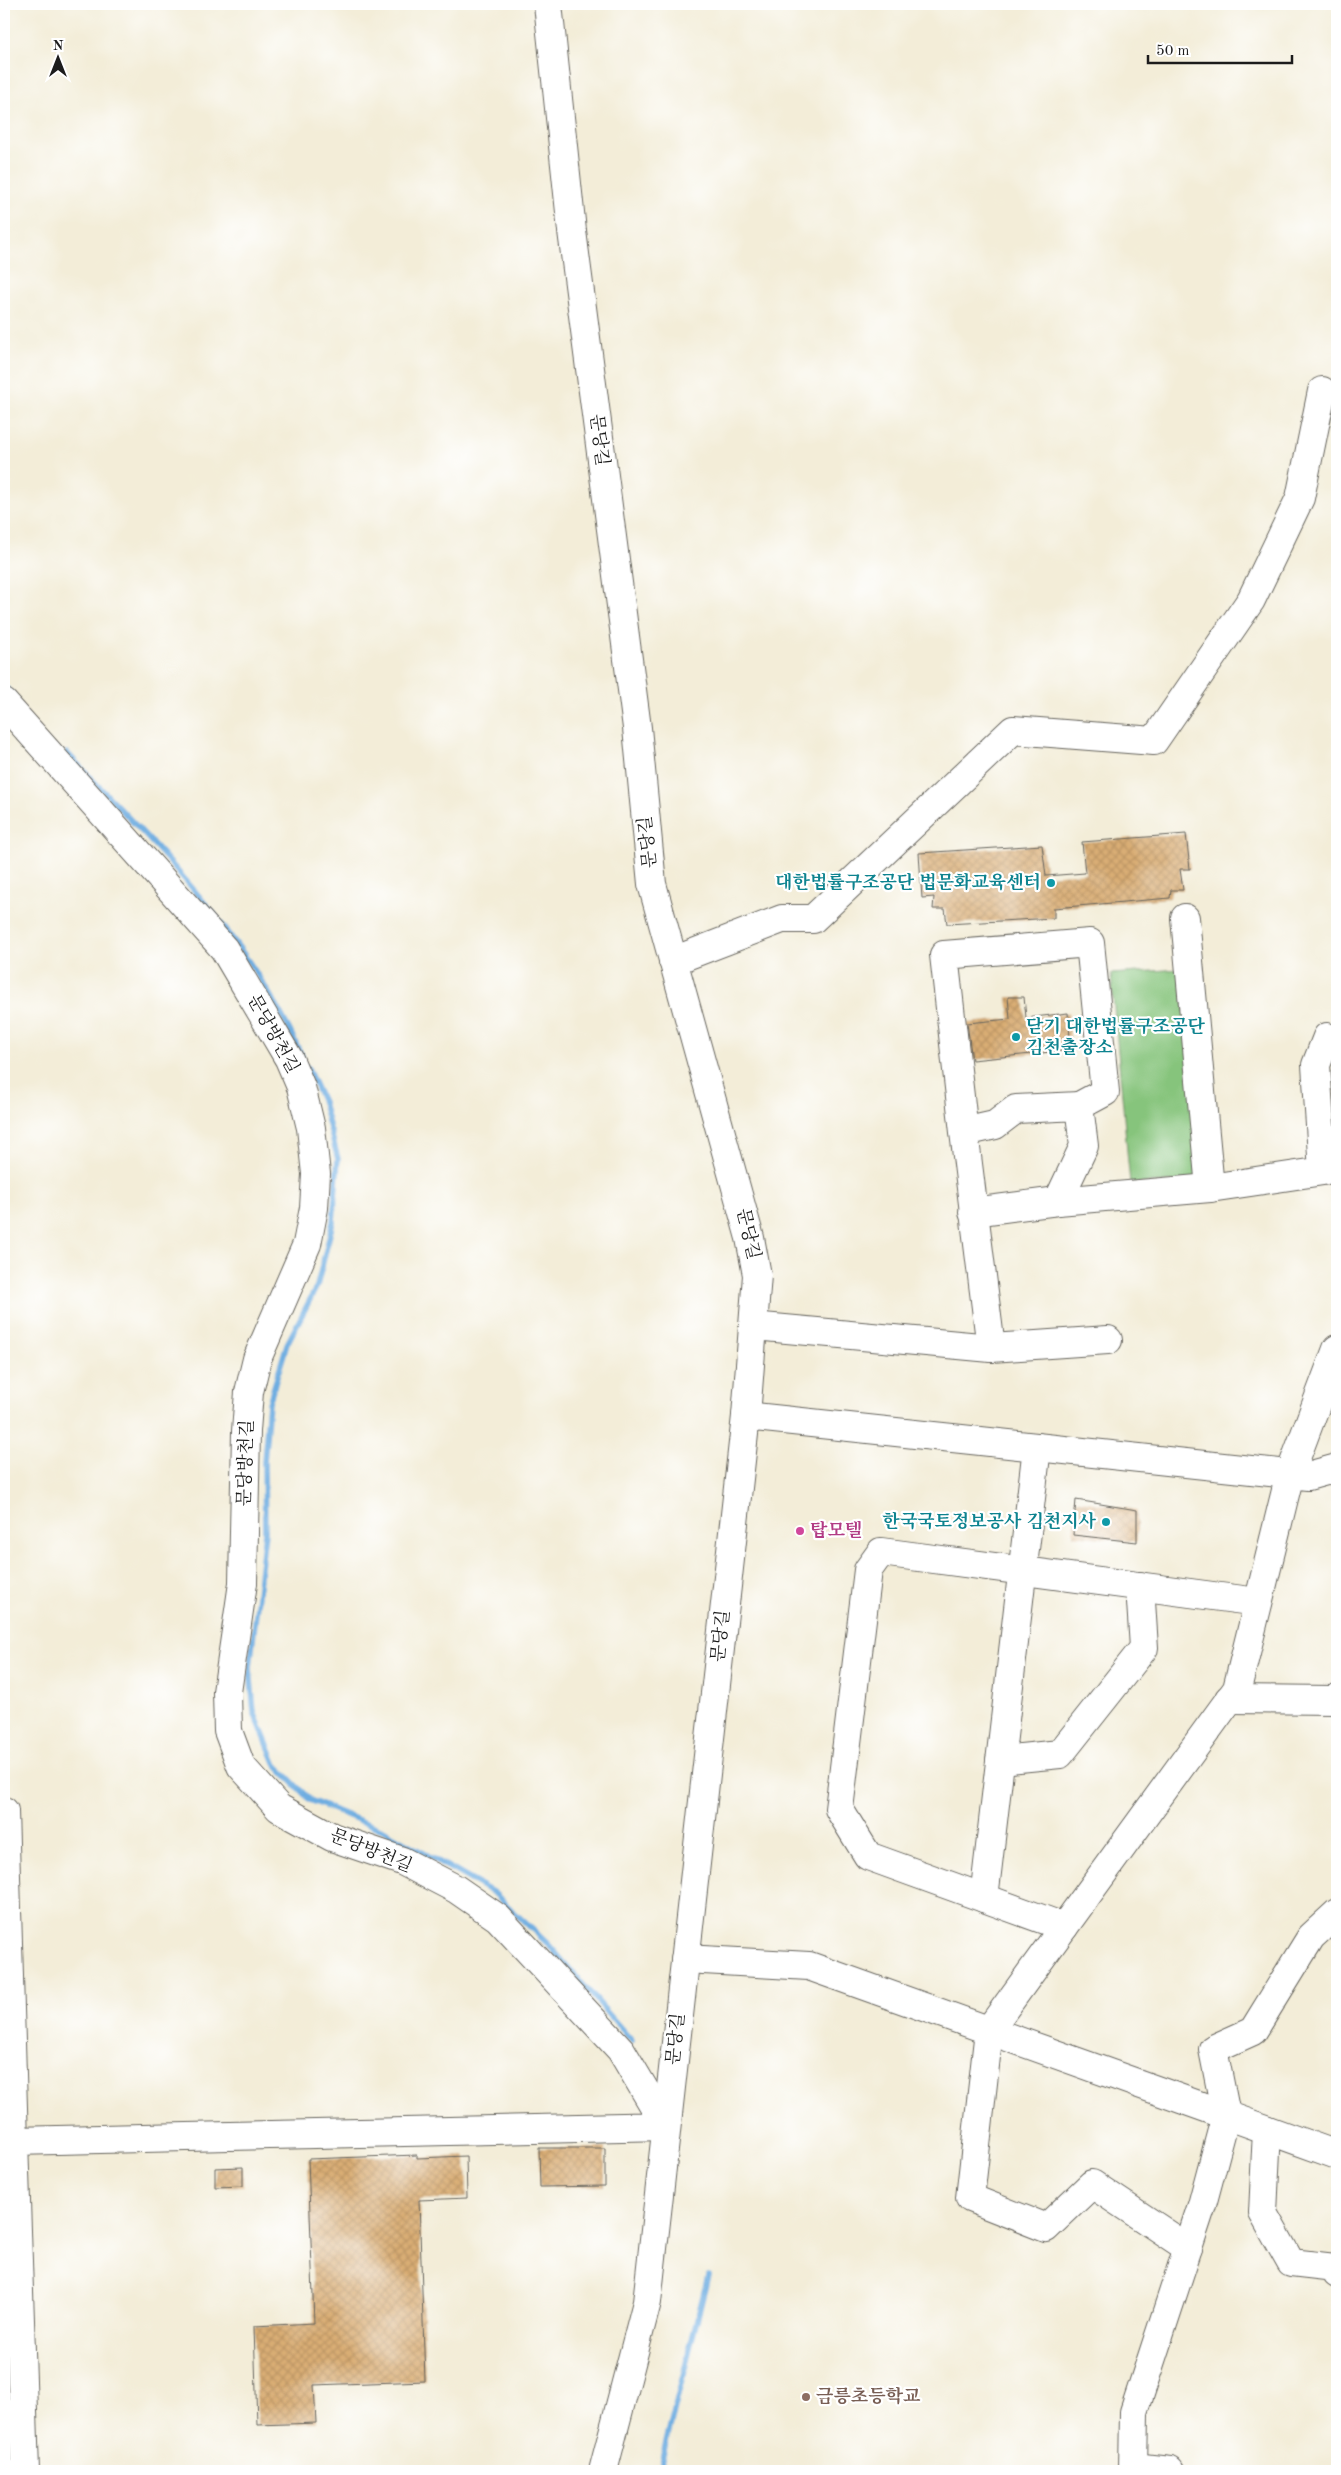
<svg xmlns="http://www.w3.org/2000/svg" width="1341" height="2475" font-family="'Old Standard TT','Noto Serif KR',serif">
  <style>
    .pitch { fill: #86c47b; stroke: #51704c }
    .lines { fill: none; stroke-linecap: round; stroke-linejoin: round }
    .stream { stroke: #6eade1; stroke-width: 5.5 }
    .building { fill: url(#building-cross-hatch) }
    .minor-casing { stroke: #67655e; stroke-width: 30 }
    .minor { stroke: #fff; stroke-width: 28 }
    .culture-dot { fill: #0f9aa8; stroke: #fff; stroke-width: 2 }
    .hotel-dot { fill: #d1479c; stroke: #fff; stroke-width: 2 }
    .education-dot { fill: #8d6e63; stroke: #fff; stroke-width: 2 }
    .labels { text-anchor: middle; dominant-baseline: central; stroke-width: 4.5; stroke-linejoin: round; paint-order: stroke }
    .street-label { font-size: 18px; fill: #1c1c1c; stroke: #fff }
    .culture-label { font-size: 18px; font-weight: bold; fill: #0d838f; stroke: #fff; text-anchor: end }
    .hotel-label { font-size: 18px; font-weight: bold; fill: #b23c85; stroke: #fff; text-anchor: start }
    .education-label { font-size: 18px; font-weight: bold; fill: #785e54; stroke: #fff; text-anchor: start }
  </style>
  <defs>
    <pattern id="building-cross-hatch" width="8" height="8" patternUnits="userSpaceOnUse" patternTransform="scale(1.25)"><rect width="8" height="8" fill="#d9ad74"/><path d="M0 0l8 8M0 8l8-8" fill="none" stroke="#ba9464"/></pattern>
  </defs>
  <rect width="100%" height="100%" fill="#fff"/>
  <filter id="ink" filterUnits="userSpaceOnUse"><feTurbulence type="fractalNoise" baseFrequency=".02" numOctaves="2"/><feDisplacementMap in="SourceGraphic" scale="10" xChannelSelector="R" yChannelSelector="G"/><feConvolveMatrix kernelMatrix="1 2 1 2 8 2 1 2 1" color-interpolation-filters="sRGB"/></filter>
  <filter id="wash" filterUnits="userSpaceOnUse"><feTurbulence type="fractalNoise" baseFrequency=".0096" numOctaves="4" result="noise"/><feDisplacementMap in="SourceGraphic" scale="20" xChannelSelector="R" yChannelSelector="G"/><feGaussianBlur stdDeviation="1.12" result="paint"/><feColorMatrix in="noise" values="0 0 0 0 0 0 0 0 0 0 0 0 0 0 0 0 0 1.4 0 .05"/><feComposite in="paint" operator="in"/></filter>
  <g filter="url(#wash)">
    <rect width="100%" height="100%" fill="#f3edd8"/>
    <path class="pitch" d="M 1180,969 L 1201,1180 L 1130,1184 L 1111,974 Z"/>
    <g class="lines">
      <g class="stream">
        <path d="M 4,686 L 13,696"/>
        <path d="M 67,753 C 157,848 248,935 302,1056"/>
        <path d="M 307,1067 L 323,1102 L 338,1159 L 333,1222 L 317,1286 L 287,1344 L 269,1403 L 264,1462 L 265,1532 L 250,1668 L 254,1712 L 276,1765 L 310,1800 L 383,1830 L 494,1893 L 549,1945 L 632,2041"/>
        <path d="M 659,2471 L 708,2276"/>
      </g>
    </g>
    <g id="blocks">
      <g class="building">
        <path d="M 1186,834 L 1190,869 L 1180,869 L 1183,890 L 1171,890 L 1170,898 L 1054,908 L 1054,918 L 947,924 L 945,909 L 933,909 L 934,897 L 922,898 L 919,853 L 1042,845 L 1046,876 L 1085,873 L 1082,842 Z"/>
        <path d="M 1008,997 L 1024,997 L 1026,1018 L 1068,1013 L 1071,1050 L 972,1060 L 967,1023 L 1010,1019 Z"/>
        <path d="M 1076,1500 L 1137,1510 L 1137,1542 L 1073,1535 Z"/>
        <path d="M 539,2148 L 605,2148 L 605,2186 L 540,2187 Z"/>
        <path d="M 417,2155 L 417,2158 L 466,2156 L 467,2198 L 419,2200 L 425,2381 L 314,2385 L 316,2423 L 257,2425 L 254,2326 L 314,2323 L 308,2159 Z"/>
        <path d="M 243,2167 L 243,2186 L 215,2187 L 215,2168 Z"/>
      </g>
    </g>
  </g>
  <g filter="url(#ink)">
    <use href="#blocks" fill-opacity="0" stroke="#67655e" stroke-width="1"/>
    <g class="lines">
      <g class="minor-casing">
        <g id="minor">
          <path d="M 548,4 L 572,231 L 637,728 L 652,884 L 750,1238 L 757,1275 L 746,1416 L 647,2302 L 603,2471"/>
          <path d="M 4,703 L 224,949 L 289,1059 L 301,1087 L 311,1128 L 316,1174 L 314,1208 L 307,1244 L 257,1359 L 249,1392 L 246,1431 L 243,1583 L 227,1692 L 228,1731 L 241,1766 L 279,1808 L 332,1837 L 402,1861 L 456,1889 L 498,1918 L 621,2050 L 666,2126 L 14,2141 L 25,2471"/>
          <path d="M 1185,918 L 1210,1188"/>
          <path d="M 673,961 L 782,919 L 813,919 L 1013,730 L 1154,741 L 1251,600 L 1300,498 L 1322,391"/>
          <path d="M 964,1132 L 944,955 L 1090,943 L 1105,1092 L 1079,1106"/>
          <path d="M 973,1212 L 1058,1201 L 1210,1188 L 1323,1171 L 1316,1065 L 1327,1037"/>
          <path d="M 753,1326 L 991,1348 L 1108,1340"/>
          <path d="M 991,1348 L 964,1132 L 995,1125 L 1016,1109 L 1079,1106 L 1084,1146 L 1058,1201"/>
          <path d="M 746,1416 L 1308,1476 L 1337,1468"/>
          <path d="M 1229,1699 L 1335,1700 L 1337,1698"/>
          <path d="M 1000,1760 L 1060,1754 L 1144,1648 L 1140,1586"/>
          <path d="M 4,1811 L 14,2141"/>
          <path d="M 984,1898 L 1037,1447"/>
          <path d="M 1064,1927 L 868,1856 L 839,1809 L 868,1570 L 881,1552 L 1258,1602"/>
          <path d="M 685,1959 L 809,1966 L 1226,2115 L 1213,2049 L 1253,2031 L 1311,1937 L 1337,1913"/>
          <path d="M 1267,2130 L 1263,2213 L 1291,2263 L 1335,2268 L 1337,2274"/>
          <path d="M 1188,2248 L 1092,2184 L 1046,2228 L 970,2198 L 989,2030 L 1237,1689 L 1290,1474 L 1337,1349"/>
          <path d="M 1134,2467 L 1170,2471"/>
          <path d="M 1133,2471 L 1134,2412 L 1202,2205 L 1226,2115 L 1337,2155"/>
        </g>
      </g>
      <use href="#minor" class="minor"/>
    </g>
  </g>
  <g class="culture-dot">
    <circle cx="1051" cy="883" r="5"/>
    <circle cx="1016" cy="1037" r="5"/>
    <circle cx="1106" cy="1522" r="5"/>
  </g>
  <circle class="hotel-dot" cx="800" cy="1531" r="5"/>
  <circle class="education-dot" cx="806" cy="2397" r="5"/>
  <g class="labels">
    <g class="street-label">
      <text transform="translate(599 440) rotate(83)">문당길</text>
      <text transform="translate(648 842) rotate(-96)">문당길</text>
      <text transform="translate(273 1034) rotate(61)">문당방천길</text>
      <text transform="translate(748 1234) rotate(77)">문당길</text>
      <text transform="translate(246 1463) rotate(-88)">문당방천길</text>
      <text transform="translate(721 1636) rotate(-84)">문당길</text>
      <text transform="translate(371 1851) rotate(22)">문당방천길</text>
      <text transform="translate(676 2039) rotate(-84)">문당길</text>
    </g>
    <g class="culture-label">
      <text x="1041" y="883">대한법률구조공단 법문화교육센터</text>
      <text x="1026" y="1027" text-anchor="start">닫기 대한법률구조공단<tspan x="1026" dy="21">김천출장소</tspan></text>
      <text x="1096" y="1522">한국국토정보공사 김천지사</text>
    </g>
    <g class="hotel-label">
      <text x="810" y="1531">탑모텔</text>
    </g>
    <g class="education-label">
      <text x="816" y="2397">금릉초등학교</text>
    </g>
  </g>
  <rect width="1341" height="2475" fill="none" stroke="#fff" stroke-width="20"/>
  <g transform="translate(58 58)" stroke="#ffffff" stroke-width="4" paint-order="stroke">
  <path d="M0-4L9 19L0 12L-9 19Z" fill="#1c1c1c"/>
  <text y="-8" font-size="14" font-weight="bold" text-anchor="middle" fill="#1c1c1c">N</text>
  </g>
  <path d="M1148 55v8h144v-8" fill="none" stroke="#1c1c1c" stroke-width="2.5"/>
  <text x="1156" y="55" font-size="15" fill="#1c1c1c" stroke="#ffffff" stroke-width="4" paint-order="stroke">50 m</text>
</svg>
